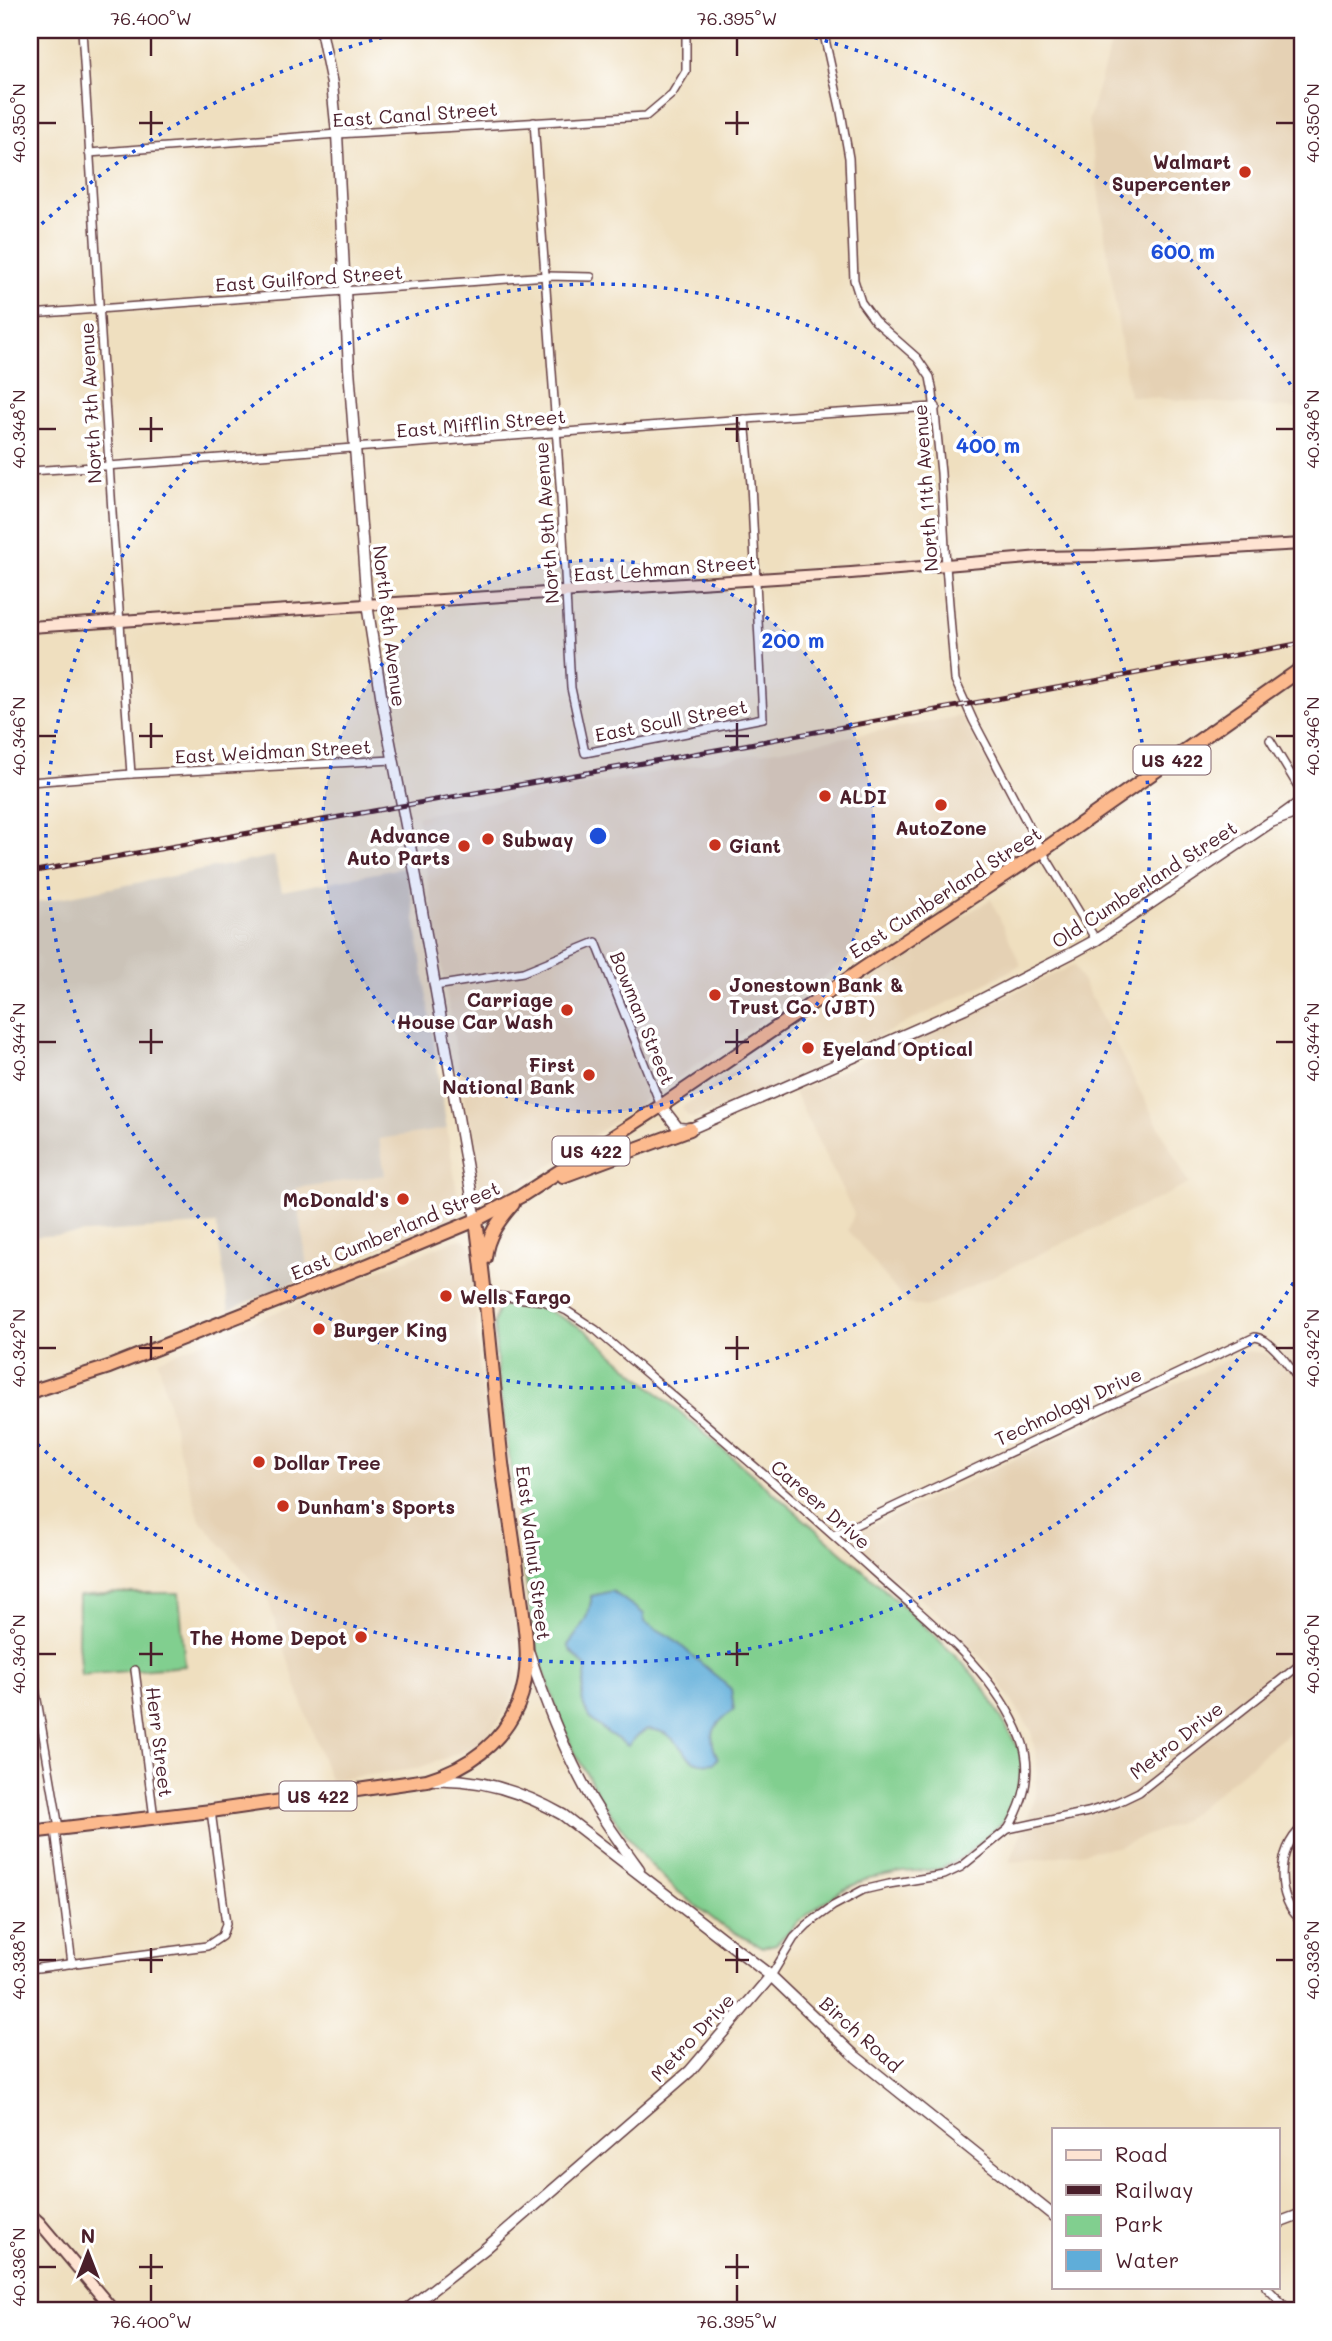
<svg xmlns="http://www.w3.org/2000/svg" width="1332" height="2341" font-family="Mali,sans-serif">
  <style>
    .built { fill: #e5d1b4 }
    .industrial { fill: #cbc3b8 }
    .green { fill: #81cf8f; stroke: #66775d; stroke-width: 2 }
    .water { fill: #5fadd9; stroke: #546682; stroke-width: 2 }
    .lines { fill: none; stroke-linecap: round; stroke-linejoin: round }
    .minor-casing { stroke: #633c41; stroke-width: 10 }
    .tertiary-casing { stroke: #633c41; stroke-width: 13 }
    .secondary-casing { stroke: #633c41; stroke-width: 14 }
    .trunk-casing { stroke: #633c41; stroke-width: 16 }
    .minor { stroke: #fff; stroke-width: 7 }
    .tertiary { stroke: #fff; stroke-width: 10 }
    .secondary { stroke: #fee3d2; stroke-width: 10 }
    .trunk { stroke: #fcba8e; stroke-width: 12 }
    .rail-casing { stroke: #4a1f2b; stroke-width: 5 }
    .rail { stroke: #fff; stroke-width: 2.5; stroke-dasharray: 8; stroke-linecap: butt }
    .ticks { fill: none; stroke: #4a1f2b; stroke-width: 2.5 }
    .ring { fill: none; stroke: #1d4ed8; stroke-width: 3.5; stroke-dasharray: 3.5 7 }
    .poi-dot { fill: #c8321e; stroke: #fff; stroke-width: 2.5 }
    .labels { text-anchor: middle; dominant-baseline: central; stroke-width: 7; stroke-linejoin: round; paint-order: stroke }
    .shield { fill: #fff; stroke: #80626b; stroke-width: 2 }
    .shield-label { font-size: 18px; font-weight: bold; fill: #4a1f2b }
    .street-label { font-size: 19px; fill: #4a1f2b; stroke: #fff }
    .poi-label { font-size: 19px; font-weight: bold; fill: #4a1f2b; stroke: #fff; text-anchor: start }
    .centre { fill: #1d4ed8; stroke: #fff; stroke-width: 3.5 }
    .ring-label { font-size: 21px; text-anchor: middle; font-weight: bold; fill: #1d4ed8; stroke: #fff; stroke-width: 7; stroke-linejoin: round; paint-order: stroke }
    .neatline { fill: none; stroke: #4a1f2b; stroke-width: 2.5 }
    .ticks-label { font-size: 18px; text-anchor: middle; fill: #4a1f2b }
  </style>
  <rect width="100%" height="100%" fill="#fff"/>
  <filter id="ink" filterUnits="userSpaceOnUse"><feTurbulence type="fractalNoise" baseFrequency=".0143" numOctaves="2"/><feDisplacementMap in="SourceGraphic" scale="14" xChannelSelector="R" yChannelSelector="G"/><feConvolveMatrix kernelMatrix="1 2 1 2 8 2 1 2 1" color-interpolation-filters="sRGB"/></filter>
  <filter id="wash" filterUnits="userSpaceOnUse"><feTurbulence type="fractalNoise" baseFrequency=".00686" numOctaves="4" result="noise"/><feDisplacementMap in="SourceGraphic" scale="28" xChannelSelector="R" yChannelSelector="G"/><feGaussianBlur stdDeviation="1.57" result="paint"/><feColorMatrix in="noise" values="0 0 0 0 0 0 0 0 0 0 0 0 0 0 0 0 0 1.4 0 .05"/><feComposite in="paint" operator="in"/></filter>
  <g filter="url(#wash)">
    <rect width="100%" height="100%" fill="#efdfbf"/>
    <g class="built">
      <path d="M 1118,30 L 1302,30 L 1302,409 L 1129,396 L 1088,122 L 1114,34 Z"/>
      <path d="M 961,716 L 1022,822 L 1026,830 L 1025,838 L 535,1176 L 491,1200 L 485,1199 L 480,1195 L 417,816 Z"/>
      <path d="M 991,899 L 1021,965 L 977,988 L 791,1080 L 696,1118 L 689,1117 L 684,1111 L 682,1107 L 931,936 Z"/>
      <path d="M 1074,965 L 1189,1184 L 927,1307 L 907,1304 L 848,1230 L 854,1214 L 794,1092 Z"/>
      <path d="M 447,1129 L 460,1211 L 458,1216 L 316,1273 L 311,1271 L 307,1266 L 296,1188 L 385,1175 L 378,1139 Z"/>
      <path d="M 462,1239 L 468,1242 L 472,1249 L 479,1365 L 518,1643 L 516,1685 L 507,1710 L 481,1743 L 462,1752 L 415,1769 L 330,1780 L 305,1711 L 267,1597 L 200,1520 L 180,1454 L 158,1360 L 452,1241 Z"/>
      <path d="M 1302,1339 L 1302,1722 L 1200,1807 L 1176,1824 L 1117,1847 L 1027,1861 L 1010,1862 L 1036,1795 L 1037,1761 L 1031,1730 L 987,1664 L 941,1616 L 846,1538 L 1246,1351 L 1264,1353 L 1273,1359 Z"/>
    </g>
    <path class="industrial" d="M 274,856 L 282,891 L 407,867 L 447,1129 L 379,1139 L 385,1175 L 296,1188 L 307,1266 L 316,1273 L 229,1310 L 216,1224 L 30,1237 L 30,904 Z"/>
    <g class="green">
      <path d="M 511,1303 C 539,1304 560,1316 585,1330 L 865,1572 L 932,1633 L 969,1670 L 985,1689 L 1020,1751 L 1022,1768 L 1017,1795 L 1002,1823 L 963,1857 L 941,1869 L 902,1872 L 869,1878 L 843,1890 L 823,1903 L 797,1923 L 776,1944 L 762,1947 L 722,1926 L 675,1889 L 644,1858 L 603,1803 L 576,1755 L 559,1717 L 534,1640 L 498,1375 L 494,1323 L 498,1309 L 503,1305 Z"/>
      <path d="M 118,1593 L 179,1593 L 185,1666 L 81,1675 L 78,1642 L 79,1596 Z"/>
    </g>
    <path class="water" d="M 612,1591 L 644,1614 L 644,1622 L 671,1637 L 731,1689 L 734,1710 C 714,1723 706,1736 718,1758 L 714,1763 C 686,1767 688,1750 669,1736 C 663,1731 655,1730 647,1729 L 637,1736 L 628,1746 C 608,1732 582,1722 582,1695 C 582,1686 586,1678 586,1668 L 571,1651 L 568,1645 C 578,1633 593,1611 591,1596 Z"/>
  </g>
  <g filter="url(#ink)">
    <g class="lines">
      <g class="minor-casing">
        <g id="minor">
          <path d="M 82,30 L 113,528 L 131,774"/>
          <path d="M 823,30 L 841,112 L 849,158 L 854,280 L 861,302 L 875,321 L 917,358 L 930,377 L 933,393 L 941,473 L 946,566 L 955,680 L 973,720 L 1042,851 L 1096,940"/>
          <path d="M 534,122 L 561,497 L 571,688 L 585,753 L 763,718 L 751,484 L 745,419"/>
          <path d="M 89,153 L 337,134 L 646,116 L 672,94 L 686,71 L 686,30"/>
          <path d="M 30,314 L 547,276 L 591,277"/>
          <path d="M 30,471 C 332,452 633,424 936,407"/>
          <path d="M 1270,740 L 1302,793"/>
          <path d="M 30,782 L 131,774 L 393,760"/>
          <path d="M 1277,817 L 1302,799"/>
          <path d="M 435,986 L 523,972 L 596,942 L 661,1106"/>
          <path d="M 485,1295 L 544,1301 L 567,1311 L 596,1330 C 689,1410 784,1490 875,1573 C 928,1621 994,1669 1021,1738 C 1033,1770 1025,1801 1008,1829"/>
          <path d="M 834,1535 L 1255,1337 C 1272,1338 1292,1371 1302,1384"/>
          <path d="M 30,1659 L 59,1828"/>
          <path d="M 135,1670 L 154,1818"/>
          <path d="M 1302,1828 C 1276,1849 1275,1900 1302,1921"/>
          <path d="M 55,1829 L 72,1964"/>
          <path d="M 30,1969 L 207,1946 L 222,1936 L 226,1924 L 211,1811"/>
          <path d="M 771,1976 L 794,1938 L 807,1925 L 833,1906 L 863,1890 L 889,1884 L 944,1875 L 961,1867 L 1008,1829 L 1088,1812 L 1116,1803 L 1139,1792 L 1302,1663"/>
          <path d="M 1266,2287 L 1290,2311"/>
        </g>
      </g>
      <g class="tertiary-casing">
        <g id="tertiary">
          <path d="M 321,30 L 332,84 L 337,134 L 349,369 L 367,604 L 382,701 L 416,877 L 476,1220"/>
          <path d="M 661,1106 L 678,1128 L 690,1129 L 965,1008 L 1074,952 L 1096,940 L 1271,822 L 1302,810"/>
          <path d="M 529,1653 C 543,1695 559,1738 580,1778 C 596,1810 618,1840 639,1869"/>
          <path d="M 435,1780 C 482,1778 523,1792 563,1815 L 771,1976 L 856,2057 L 1054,2216"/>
          <path d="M 1278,2223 L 1302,2214"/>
          <path d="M 405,2311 L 486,2248 L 690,2071 L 771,1976"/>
        </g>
      </g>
      <g class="secondary-casing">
        <g id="secondary">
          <path d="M 30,627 L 851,573 L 1040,557 L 1096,556 L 1302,544"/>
          <path d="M 30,2214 L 39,2222 L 114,2311"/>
        </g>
      </g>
      <g class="trunk-casing">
        <g id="trunk">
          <path d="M 563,1176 L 690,1129"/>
          <path d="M 485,1258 C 487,1236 499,1220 513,1204"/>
          <path d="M 30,1392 L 109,1367 L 368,1265 L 476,1220 L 521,1196 L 661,1106 L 867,966 L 1042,851 L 1302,668"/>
          <path d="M 30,1832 L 211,1811 L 427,1780 C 467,1768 501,1744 518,1705 C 534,1666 524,1623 519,1584 C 514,1543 507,1503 502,1463 C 493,1382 487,1300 476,1220"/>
        </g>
      </g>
      <use href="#minor" class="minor"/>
      <use href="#tertiary" class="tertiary"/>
      <use href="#secondary" class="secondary"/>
      <use href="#trunk" class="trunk"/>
      <g class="rail-casing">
        <path id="rail" d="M 30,872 L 744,745 L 1302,643"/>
      </g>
      <use href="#rail" class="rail"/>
    </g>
  </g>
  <path class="ticks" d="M 151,38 L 151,56M 737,38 L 737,56M 151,111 L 151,135M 737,111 L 737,135M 38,123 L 56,123M 139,123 L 163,123M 725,123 L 749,123M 1276,123 L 1294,123M 151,417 L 151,442M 737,417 L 737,442M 38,429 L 56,429M 139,429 L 163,429M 725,429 L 749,429M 1276,429 L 1294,429M 151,723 L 151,748M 737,723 L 737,748M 38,736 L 56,736M 139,736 L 163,736M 725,736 L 749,736M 1276,736 L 1294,736M 151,1029 L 151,1054M 737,1029 L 737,1054M 38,1042 L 56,1042M 139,1042 L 163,1042M 725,1042 L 749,1042M 1276,1042 L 1294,1042M 151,1336 L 151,1360M 737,1336 L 737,1360M 38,1348 L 56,1348M 139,1348 L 163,1348M 725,1348 L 749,1348M 1276,1348 L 1294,1348M 151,1642 L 151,1666M 737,1642 L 737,1666M 38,1654 L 56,1654M 139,1654 L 163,1654M 725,1654 L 749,1654M 1276,1654 L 1294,1654M 151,1948 L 151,1973M 737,1948 L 737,1973M 38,1960 L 56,1960M 139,1960 L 163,1960M 725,1960 L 749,1960M 1276,1960 L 1294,1960M 151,2254 L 151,2279M 737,2254 L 737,2279M 38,2267 L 56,2267M 139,2267 L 163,2267M 725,2267 L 749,2267M 151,2285 L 151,2302M 737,2285 L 737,2302"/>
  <circle cx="598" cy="836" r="276" fill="#1d4ed8" fill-opacity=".12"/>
  <g class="ring">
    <circle cx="598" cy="836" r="276"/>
    <circle cx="598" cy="836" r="552"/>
    <path d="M1299 1274A827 827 0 0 1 34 1441M34 231A827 827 0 0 1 412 30M784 30A827 827 0 0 1 1299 398"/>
  </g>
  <g class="poi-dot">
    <circle cx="1245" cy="172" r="7"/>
    <circle cx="825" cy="796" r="7"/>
    <circle cx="941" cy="805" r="7"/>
    <circle cx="488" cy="839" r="7"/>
    <circle cx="715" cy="845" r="7"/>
    <circle cx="464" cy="846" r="7"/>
    <circle cx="715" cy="995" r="7"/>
    <circle cx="567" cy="1010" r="7"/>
    <circle cx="808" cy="1048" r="7"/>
    <circle cx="589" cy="1075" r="7"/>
    <circle cx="403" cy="1199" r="7"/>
    <circle cx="446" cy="1296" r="7"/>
    <circle cx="319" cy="1329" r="7"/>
    <circle cx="259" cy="1462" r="7"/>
    <circle cx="283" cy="1506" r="7"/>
    <circle cx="361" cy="1637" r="7"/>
  </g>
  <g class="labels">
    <g class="shield">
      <rect x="1133.5" y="745.5" width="77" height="29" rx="5"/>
      <rect x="552.5" y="1136.5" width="77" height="29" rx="5"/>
      <rect x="279.5" y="1781.5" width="77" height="29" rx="5"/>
    </g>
    <g class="shield-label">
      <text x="1172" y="760">US 422</text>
      <text x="591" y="1151">US 422</text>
      <text x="318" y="1796">US 422</text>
    </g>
    <g class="street-label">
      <text transform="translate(415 114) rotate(-4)">East Canal Street</text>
      <text transform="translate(309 278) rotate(-4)">East Guilford Street</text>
      <text transform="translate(90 403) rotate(-93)">North 7th Avenue</text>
      <text transform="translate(481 423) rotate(-5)">East Mifflin Street</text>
      <text transform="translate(925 488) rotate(-94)">North 11th Avenue</text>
      <text transform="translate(546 523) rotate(-94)">North 9th Avenue</text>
      <text transform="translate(665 568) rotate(-4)">East Lehman Street</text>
      <text transform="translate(390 626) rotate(83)">North 8th Avenue</text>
      <text transform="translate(671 720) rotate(-11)">East Scull Street</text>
      <text transform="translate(273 751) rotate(-3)">East Weidman Street</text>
      <text transform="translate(1144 884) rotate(-33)">Old Cumberland Street</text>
      <text transform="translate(945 892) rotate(-33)">East Cumberland Street</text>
      <text transform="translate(643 1018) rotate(68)">Bowman Street</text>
      <text transform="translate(395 1230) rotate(-23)">East Cumberland Street</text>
      <text transform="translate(1068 1406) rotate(-25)">Technology Drive</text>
      <text transform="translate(821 1504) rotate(41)">Career Drive</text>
      <text transform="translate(534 1553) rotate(83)">East Walnut Street</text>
      <text transform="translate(1176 1740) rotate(-38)">Metro Drive</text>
      <text transform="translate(160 1742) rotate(83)">Herr Street</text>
      <text transform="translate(861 2034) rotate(42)">Birch Road</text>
      <text transform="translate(692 2037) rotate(-47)">Metro Drive</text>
    </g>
    <g class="poi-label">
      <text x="1231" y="161" text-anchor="end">Walmart<tspan x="1231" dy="22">Supercenter</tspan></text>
      <text x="839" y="796">ALDI</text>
      <text x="941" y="827" text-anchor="middle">AutoZone</text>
      <text x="450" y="835" text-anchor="end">Advance<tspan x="450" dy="22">Auto Parts</tspan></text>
      <text x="502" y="839">Subway</text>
      <text x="729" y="845">Giant</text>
      <text x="729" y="984">Jonestown Bank &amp;<tspan x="729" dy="22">Trust Co. (JBT)</tspan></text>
      <text x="553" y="999" text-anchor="end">Carriage<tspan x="553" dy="22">House Car Wash</tspan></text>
      <text x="822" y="1048">Eyeland Optical</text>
      <text x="575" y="1064" text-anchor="end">First<tspan x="575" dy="22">National Bank</tspan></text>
      <text x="389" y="1199" text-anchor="end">McDonald's</text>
      <text x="460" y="1296">Wells Fargo</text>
      <text x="333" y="1329">Burger King</text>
      <text x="273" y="1462">Dollar Tree</text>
      <text x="297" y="1506">Dunham's Sports</text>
      <text x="347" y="1637" text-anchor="end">The Home Depot</text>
    </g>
  </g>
  <circle cx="598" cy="836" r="10" class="centre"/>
  <g class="ring-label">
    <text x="1183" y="259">600 m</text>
    <text x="988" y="453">400 m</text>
    <text x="793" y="648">200 m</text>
  </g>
  <rect width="1332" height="2341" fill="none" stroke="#fff" stroke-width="77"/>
  <rect x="1052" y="2128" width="228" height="161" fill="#ffffff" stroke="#b7a5aa" stroke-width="2"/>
  <rect x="1066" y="2150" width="35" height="10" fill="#fee3d2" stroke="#b7a5aa" stroke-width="2"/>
  <text x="1115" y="2162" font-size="21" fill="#4a1f2b">Road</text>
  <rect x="1066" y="2185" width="35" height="10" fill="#4a1f2b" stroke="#b7a5aa" stroke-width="2"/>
  <text x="1115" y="2198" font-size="21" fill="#4a1f2b">Railway</text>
  <rect x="1066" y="2215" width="35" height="21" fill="#81cf8f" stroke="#b7a5aa" stroke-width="2"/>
  <text x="1115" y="2232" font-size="21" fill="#4a1f2b">Park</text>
  <rect x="1066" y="2250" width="35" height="21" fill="#5fadd9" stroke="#b7a5aa" stroke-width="2"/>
  <text x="1115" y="2268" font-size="21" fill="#4a1f2b">Water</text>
  <g transform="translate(88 2253)" stroke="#ffffff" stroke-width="5" paint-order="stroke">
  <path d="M0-5L12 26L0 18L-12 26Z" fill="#4a1f2b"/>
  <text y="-10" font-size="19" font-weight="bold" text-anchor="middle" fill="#4a1f2b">N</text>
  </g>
  <rect x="38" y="38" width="1256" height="2264" class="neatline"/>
  <g class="ticks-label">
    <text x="151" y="25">76.400°W</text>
    <text x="737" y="25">76.395°W</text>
    <text transform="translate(19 123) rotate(-90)" y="6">40.350°N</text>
    <text transform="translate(1313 123) rotate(-90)" y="6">40.350°N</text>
    <text transform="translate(19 429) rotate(-90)" y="6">40.348°N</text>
    <text transform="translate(1313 429) rotate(-90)" y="6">40.348°N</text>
    <text transform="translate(19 736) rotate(-90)" y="6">40.346°N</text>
    <text transform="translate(1313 736) rotate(-90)" y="6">40.346°N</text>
    <text transform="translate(19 1042) rotate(-90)" y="6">40.344°N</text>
    <text transform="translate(1313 1042) rotate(-90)" y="6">40.344°N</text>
    <text transform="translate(19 1348) rotate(-90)" y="6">40.342°N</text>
    <text transform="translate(1313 1348) rotate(-90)" y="6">40.342°N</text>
    <text transform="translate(19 1654) rotate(-90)" y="6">40.340°N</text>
    <text transform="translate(1313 1654) rotate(-90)" y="6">40.340°N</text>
    <text transform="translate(19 1960) rotate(-90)" y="6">40.338°N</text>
    <text transform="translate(1313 1960) rotate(-90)" y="6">40.338°N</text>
    <text transform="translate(19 2267) rotate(-90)" y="6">40.336°N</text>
    <text x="151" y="2328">76.400°W</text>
    <text x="737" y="2328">76.395°W</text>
  </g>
</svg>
